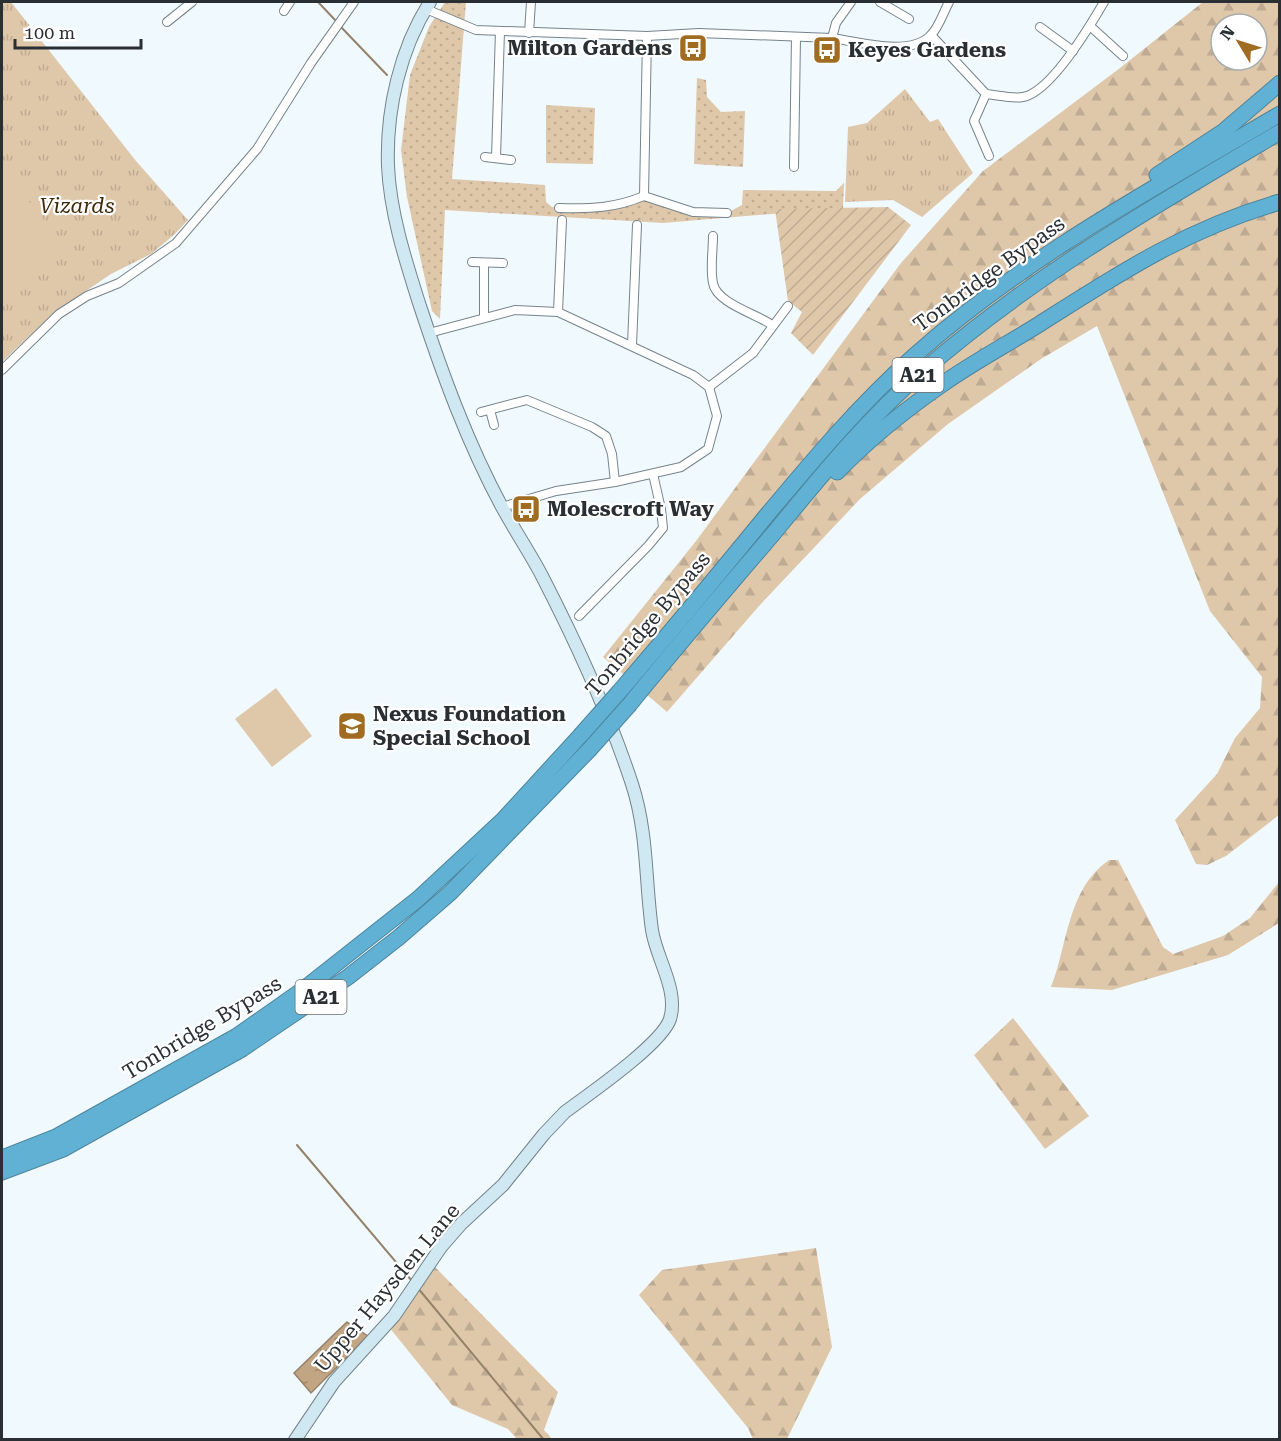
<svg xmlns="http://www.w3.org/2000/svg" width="1281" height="1441" font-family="'Roboto Serif',serif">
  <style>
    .grass { fill: url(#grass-dots) }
    .forest { fill: url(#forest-firs); fill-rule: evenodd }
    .park { fill: url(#park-tufts) }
    .garden { fill: url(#garden-furrows) }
    .pitch { fill: #dfc7aa }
    .water { fill: url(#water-ripples); stroke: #94826a; stroke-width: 1.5 }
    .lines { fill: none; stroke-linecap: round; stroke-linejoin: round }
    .stream { stroke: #94826a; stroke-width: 2 }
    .street-casing { stroke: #75848b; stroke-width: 10 }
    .secondary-casing { stroke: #75848b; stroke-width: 14 }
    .highway-casing { stroke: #4d849b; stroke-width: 17 }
    .street { stroke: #fff; stroke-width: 8 }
    .secondary { stroke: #d0e8f2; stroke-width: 12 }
    .highway { stroke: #61b1d4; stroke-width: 15 }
    .highway-bridge-casing { stroke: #4d849b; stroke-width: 17; stroke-linecap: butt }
    .highway-bridge { stroke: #61b1d4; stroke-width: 15 }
    .labels { text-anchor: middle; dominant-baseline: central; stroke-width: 4.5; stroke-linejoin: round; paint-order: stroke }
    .shield { fill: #fff; stroke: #696d70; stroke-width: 1.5 }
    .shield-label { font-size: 20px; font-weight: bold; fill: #292f32 }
    .poi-label { font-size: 21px; font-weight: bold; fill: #292f32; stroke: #fff; text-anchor: start }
    .park-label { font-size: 21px; font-style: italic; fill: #3e290b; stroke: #fff }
    .street-label { font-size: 21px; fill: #292f32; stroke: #fff }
  </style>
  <defs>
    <pattern id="grass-dots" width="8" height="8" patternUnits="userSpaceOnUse" patternTransform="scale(1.5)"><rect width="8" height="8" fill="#dfc7aa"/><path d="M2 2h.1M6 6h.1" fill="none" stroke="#bfab93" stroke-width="1.8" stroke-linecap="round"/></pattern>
    <pattern id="forest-firs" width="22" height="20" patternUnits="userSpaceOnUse" patternTransform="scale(1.5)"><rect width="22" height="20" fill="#dfc7aa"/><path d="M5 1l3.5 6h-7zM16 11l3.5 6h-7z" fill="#bfab93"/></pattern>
    <pattern id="park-tufts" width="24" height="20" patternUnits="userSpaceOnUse" patternTransform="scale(1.5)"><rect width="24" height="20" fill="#dfc7aa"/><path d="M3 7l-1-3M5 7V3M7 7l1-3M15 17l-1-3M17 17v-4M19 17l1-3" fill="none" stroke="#bfab93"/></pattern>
    <pattern id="garden-furrows" width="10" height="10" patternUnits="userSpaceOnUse" patternTransform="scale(1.5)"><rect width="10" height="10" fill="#dfc7aa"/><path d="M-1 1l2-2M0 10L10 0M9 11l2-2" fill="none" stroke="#bfab93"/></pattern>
    <pattern id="water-ripples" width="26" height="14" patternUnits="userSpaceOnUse" patternTransform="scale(1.5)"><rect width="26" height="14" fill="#c2a582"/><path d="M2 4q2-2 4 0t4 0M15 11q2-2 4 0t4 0" fill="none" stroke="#9e876b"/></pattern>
  </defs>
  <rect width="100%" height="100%" fill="#f0f9fe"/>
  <g class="grass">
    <path d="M 445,2 L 466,2 L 452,179 L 545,185 L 546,202 L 552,207 L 559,208 L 624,204 L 647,200 L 693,212 L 727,213 L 742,205 L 743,190 L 836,191 L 844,183 L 843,208 L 663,223 L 445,210 L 440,319 L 432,311 L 407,197 L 401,150 L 410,75 L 429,27 Z"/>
    <path d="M 697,78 L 706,80 L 707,97 L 721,112 L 745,111 L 743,167 L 694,164 Z"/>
    <path d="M 546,105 L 595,108 L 593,164 L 546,163 Z"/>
  </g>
  <g class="forest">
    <path d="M 1203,2 L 1279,2 L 1279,815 L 1226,856 L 1207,865 L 1196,864 L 1175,820 L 1217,774 L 1235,738 L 1260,708 L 1262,677 L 1210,611 L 1097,326 L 1041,359 L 948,424 L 860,499 L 759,606 L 667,712 L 603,657 L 696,541 L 901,263 L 983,171 L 1120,68 ZM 1221,24 L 1257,24 L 1257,60 L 1221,60 Z"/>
    <path d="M 1109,860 L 1118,860 L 1163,947 L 1173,954 L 1223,936 L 1250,918 L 1279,882 L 1279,923 L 1228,955 L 1112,990 L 1051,987 C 1068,944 1067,889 1109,860 Z"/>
    <path d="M 1013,1018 L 1089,1116 L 1045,1149 L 974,1055 Z"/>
    <path d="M 816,1248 L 832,1347 L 787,1439 L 753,1439 L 748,1428 L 639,1295 L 662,1270 Z"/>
    <path d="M 435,1267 L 558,1392 L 544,1430 L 552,1439 L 517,1439 L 508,1429 L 452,1405 L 389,1327 Z"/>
  </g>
  <g class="park">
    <path d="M 2,2 L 11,2 L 136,161 L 188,220 L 175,234 L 151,254 L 111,274 L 55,312 L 2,362 Z"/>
    <path d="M 905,89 L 930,122 L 938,119 L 973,173 L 922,217 L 893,200 L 845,202 L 848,127 L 867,123 Z"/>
  </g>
  <path class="garden" d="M 888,207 L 911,225 L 813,355 L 791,333 L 802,312 L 788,301 L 775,209 Z"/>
  <g class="pitch">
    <path d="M 2,169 L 68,249 L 2,304 Z"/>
    <path d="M 276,688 L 312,736 L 272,767 L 235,719 Z"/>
  </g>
  <path class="water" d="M 347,1322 L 368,1336 L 311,1393 L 294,1373 Z"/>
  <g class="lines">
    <g class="stream">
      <path d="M 318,2 L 337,22"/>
      <path d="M 341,27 L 387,75"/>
      <path d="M 297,1145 L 412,1281"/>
      <path d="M 417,1287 L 544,1440"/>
    </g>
    <g class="street-casing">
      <g id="street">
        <path d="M 880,2 L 909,19"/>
        <path d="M 426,9 L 476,30 L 647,36 L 699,33 L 832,38 L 836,23 L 851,2"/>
        <path d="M 284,11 L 290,2"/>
        <path d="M 167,22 L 192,2"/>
        <path d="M 1090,26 L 1123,56"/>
        <path d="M 1040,27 L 1073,51"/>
        <path d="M 529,33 L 531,2"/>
        <path d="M 931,35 L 986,94 C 997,95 1012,99 1023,97 C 1051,92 1090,26 1104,2"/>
        <path d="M 832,38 C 859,42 911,57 931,35 C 939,27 944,11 949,2"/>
        <path d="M 986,94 L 974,121 L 989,156"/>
        <path d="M 485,157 L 511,160"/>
        <path d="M 496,157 L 500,31"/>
        <path d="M 794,167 L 796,37"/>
        <path d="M 644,196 L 647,36"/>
        <path d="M 559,208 C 591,209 615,208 644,196 L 693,212 L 727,213"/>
        <path d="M 713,236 C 713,251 710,269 713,283 C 716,303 757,314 772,325"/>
        <path d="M 472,262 L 503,263"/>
        <path d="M 558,312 L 562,220"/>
        <path d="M 484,317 L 484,263"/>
        <path d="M 429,333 L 515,310 L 558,312 L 693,375 L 709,387 L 717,416 L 708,449 L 681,467 L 615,482 L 556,491 L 502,507"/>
        <path d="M 632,345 L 637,225"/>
        <path d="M 2,370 L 59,314 L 87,296 L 119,283 L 176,243 L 257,149 L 311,63 L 354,2"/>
        <path d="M 709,387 L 753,353 L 788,306"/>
        <path d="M 490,410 L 494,425"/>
        <path d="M 481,412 L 527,400 L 592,427 L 606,436 L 612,454 L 615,482"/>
        <path d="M 579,616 L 648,546 L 663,528 L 661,509 L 653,474"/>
      </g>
    </g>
    <g class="secondary-casing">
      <path id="secondary" d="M 295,1440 L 334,1382 L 394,1316 L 441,1247 L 462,1223 L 503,1185 L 544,1134 L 565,1112 C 589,1094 662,1044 670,1019 C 679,990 656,958 652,930 C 645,880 648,833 632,784 C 609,714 576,642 542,576 C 530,553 515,531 502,507 C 467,442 442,373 419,303 C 405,259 390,212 388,166 C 386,110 400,49 430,2"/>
    </g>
    <g class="highway-casing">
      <g id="highway">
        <path d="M 1157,175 L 1224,131 L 1280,83"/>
        <path d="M 837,472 C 868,440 905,410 941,385 C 972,363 1006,345 1038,325 C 1118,274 1186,229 1280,202"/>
        <path d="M 619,692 C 669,634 718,575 767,515 C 813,460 860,404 914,356 C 1024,258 1154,188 1280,114"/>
        <path d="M 630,704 C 677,646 725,590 773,534 C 820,477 867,419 923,371 C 1032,276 1156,205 1280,132"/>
        <path d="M 2,1158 L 56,1137 L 237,1036 L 304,989 L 418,899 L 503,820 L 580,736"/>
        <path d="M 2,1172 L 63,1149 L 242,1049 L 348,977 L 398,938 L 450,893 L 589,750"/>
      </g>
    </g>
    <use href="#street" class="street"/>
    <use href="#secondary" class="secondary"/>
    <use href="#highway" class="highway"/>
    <g class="highway-bridge-casing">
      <g id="highway-bridge">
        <path d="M 580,736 L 619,692"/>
        <path d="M 589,750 L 630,704"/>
      </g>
    </g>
    <use href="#highway-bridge" class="highway-bridge"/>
  </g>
  <defs>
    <g id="bus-square" transform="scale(1.5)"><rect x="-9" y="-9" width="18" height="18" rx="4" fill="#9f6c22" stroke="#fff"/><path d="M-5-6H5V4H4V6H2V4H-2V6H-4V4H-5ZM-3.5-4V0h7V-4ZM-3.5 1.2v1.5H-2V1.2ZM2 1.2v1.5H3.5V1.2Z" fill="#fff"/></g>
    <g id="school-square" transform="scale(1.5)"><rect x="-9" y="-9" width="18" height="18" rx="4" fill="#9f6c22" stroke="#fff"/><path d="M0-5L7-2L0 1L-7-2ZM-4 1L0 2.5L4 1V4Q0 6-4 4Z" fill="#fff"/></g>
  </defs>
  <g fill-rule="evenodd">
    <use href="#bus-square" x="693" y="48"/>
    <use href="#bus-square" x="827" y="50"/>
    <use href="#bus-square" x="526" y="509"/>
    <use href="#school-square" x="352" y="726"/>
  </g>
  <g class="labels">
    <g class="shield">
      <rect x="892.5" y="358" width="51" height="34" rx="4.5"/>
      <rect x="295.5" y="980" width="51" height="34" rx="4.5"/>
    </g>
    <g class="shield-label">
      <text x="918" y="375">A21</text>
      <text x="321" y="997">A21</text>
    </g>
    <g class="poi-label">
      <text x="672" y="48" text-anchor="end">Milton Gardens</text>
      <text x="848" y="50">Keyes Gardens</text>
      <text x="547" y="509">Molescroft Way</text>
      <text x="373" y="714">Nexus Foundation<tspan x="373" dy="24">Special School</tspan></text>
    </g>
    <g class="park-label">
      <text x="77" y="206">Vizards</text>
    </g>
    <g class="street-label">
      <text transform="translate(989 274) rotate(-36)">Tonbridge Bypass</text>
      <text transform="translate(648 624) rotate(-50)">Tonbridge Bypass</text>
      <text transform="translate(202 1028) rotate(-31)">Tonbridge Bypass</text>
      <text transform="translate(387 1288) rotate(-50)">Upper Haysden Lane</text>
    </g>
  </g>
  <rect width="1281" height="1441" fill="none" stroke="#292f32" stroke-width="6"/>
  <g transform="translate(1239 42) rotate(308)"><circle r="28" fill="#ffffff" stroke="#a9acad" stroke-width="1.5"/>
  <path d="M0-4.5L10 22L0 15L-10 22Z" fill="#9f6c22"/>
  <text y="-9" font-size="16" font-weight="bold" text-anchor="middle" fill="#292f32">N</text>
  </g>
  <path d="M15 39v9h126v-9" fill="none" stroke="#292f32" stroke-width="3"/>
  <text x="24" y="39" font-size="18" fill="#292f32" stroke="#ffffff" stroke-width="4.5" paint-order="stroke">100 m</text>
</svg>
